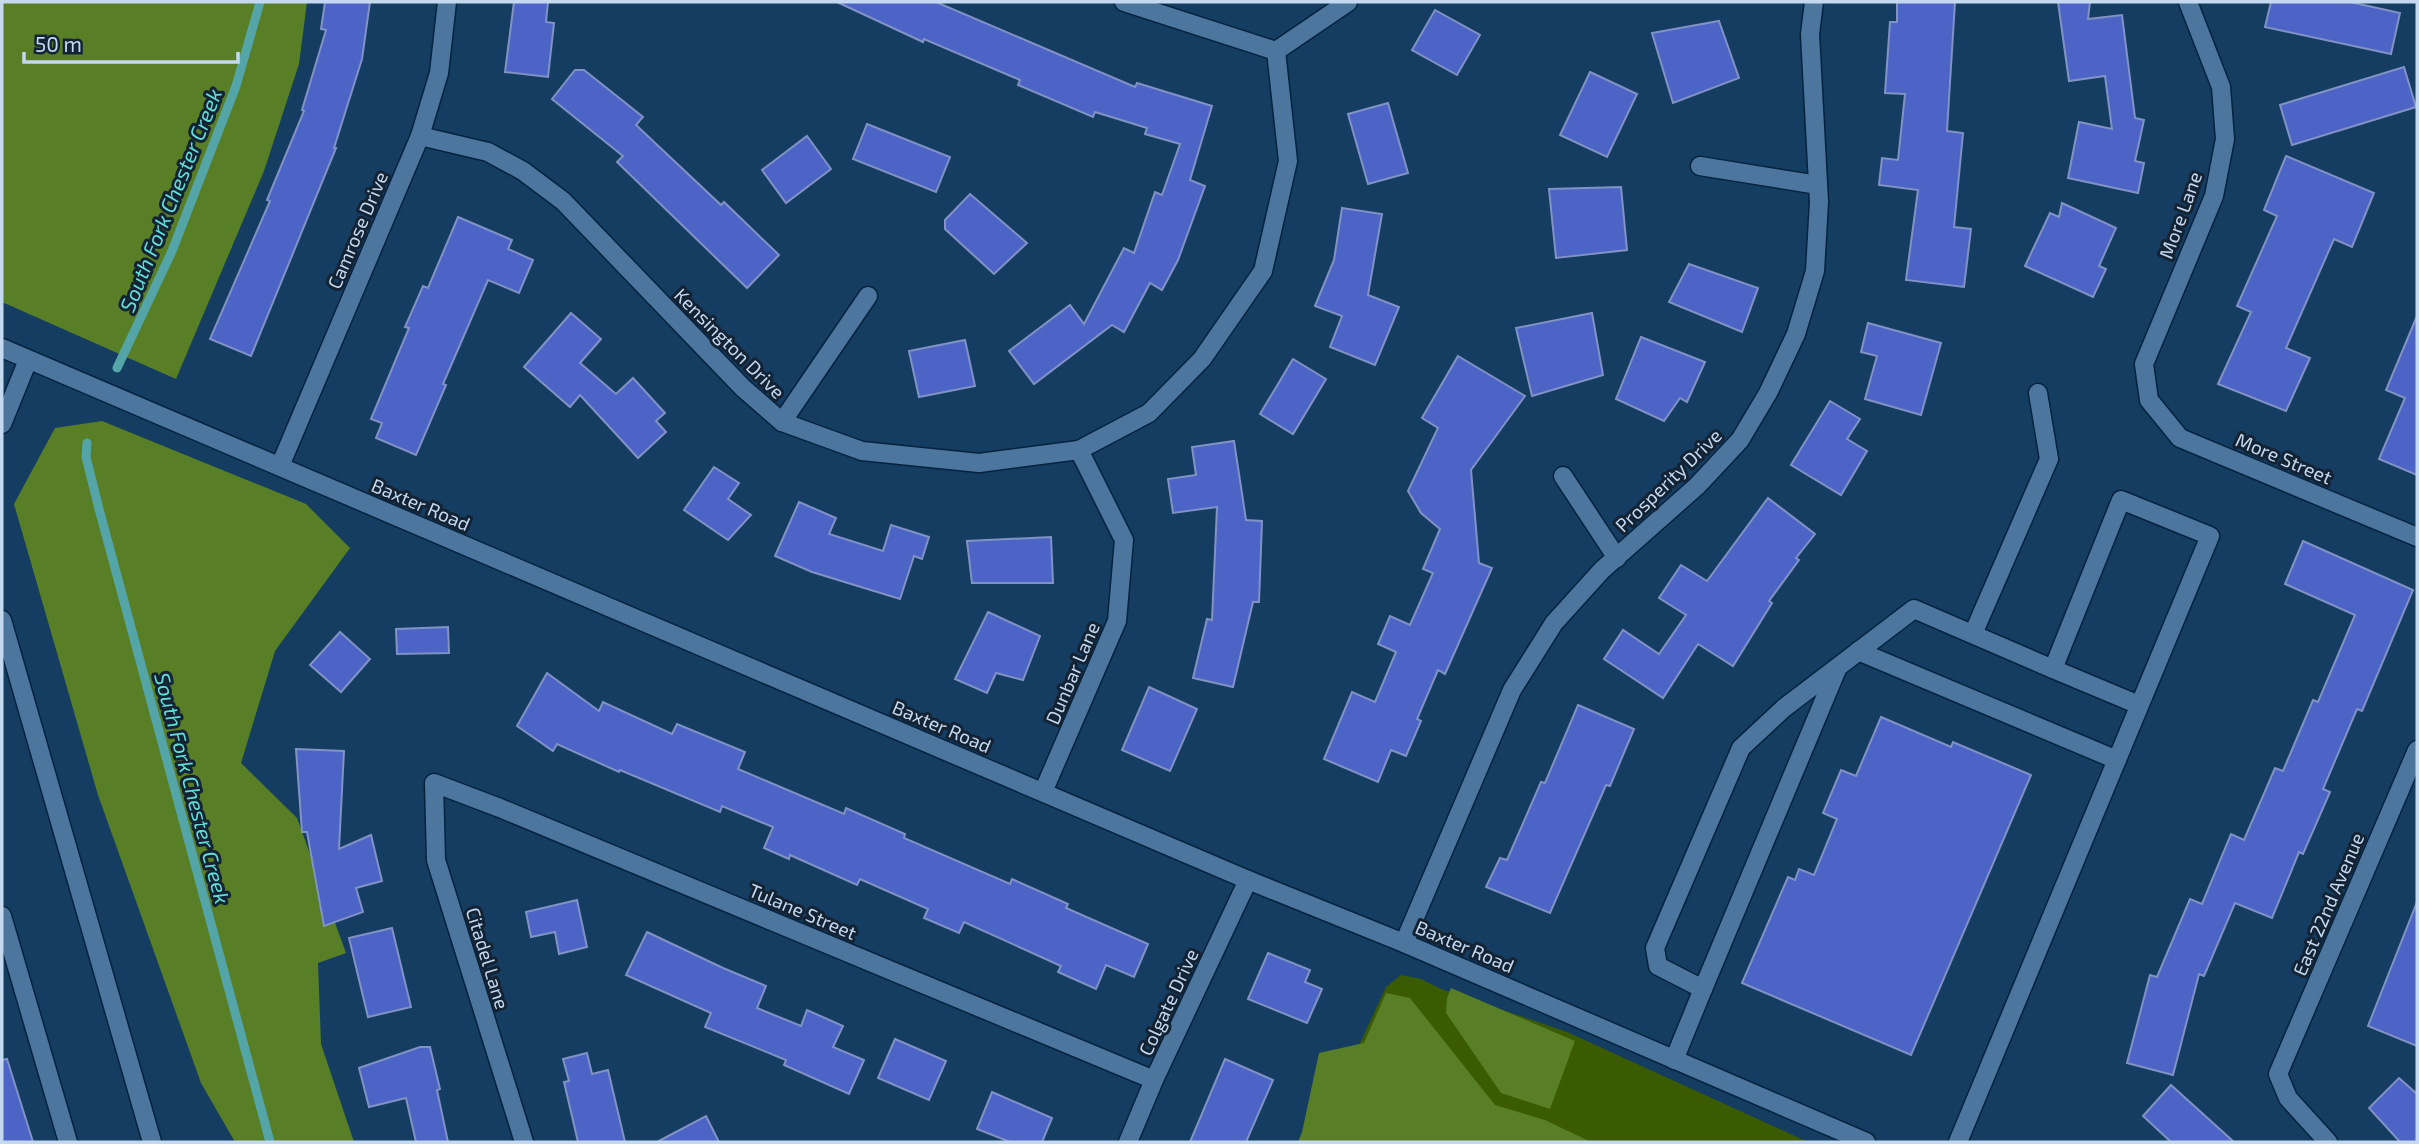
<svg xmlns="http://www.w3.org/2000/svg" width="2419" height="1144" font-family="'Exo 2',sans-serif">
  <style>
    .green { fill: #3a5b01 }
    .forest { fill: #587e26 }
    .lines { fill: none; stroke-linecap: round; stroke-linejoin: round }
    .stream { stroke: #54a5a8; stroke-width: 9 }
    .building { fill: #4b64c6; stroke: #8192c5; stroke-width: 2 }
    .minor-casing { stroke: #05233f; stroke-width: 21 }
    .minor { stroke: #4d769e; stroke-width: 18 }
    .labels { text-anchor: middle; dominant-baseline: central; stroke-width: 6; stroke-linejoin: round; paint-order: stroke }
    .street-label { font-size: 19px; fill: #c4d9f0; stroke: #132334 }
    .water-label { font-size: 21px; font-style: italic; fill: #62ddd6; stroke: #132334 }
  </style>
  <rect width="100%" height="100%" fill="#153d62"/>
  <path class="green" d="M 1401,975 L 1421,979 L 1441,989 L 1567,1032 L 1808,1142 L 1314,1142 L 1386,987 Z"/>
  <g class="forest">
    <path d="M 2,2 L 307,2 L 299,64 L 264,171 L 176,379 L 2,302 Z"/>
    <path d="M 102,421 L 306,504 L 350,548 L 275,651 L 241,763 L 297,818 L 346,953 L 318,963 L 321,1044 L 354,1142 L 235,1142 L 201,1083 L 98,795 L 14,504 L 55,428 Z"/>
    <path d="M 1451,988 L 1575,1041 L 1550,1109 L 1501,1093 L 1446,1013 L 1447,998 Z"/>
    <path d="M 1386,993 L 1410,998 L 1495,1105 L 1545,1120 L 1591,1142 L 1298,1142 L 1302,1132 L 1319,1053 L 1364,1043 Z"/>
  </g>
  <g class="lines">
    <g class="stream">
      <path d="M 117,368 L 172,251 L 236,86 L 260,2"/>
      <path d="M 87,443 L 86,457 L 99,509 L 270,1142"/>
    </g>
  </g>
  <g class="building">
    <path d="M 325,2 L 370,2 L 362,59 L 334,148 L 336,148 L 251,356 L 210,339 L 270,201 L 267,200 L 304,111 L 302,110 L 326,30 L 321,29 Z"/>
    <path d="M 514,2 L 548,2 L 546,22 L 554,23 L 548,77 L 505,72 Z"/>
    <path d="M 837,2 L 936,2 L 1135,87 L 1137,83 L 1212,106 L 1190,180 L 1205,186 L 1178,260 L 1162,290 L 1150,283 L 1124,332 L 1112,325 L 1034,384 L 1009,351 L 1070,305 L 1084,324 L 1124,248 L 1134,253 L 1155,192 L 1162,195 L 1180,144 L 1145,134 L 1147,128 L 1095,112 L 1093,117 L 1018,85 L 1020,80 L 924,39 L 923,42 Z"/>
    <path d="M 1897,2 L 1955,2 L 1947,131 L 1963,133 L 1954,227 L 1971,229 L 1964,287 L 1906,280 L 1918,190 L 1879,185 L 1882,158 L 1898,160 L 1905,94 L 1885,93 L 1890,22 L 1897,22 Z"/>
    <path d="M 2058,2 L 2090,2 L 2088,19 L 2122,15 L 2135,118 L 2144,120 L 2135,161 L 2144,163 L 2138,193 L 2068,178 L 2079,122 L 2112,129 L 2105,76 L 2069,81 Z"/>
    <path d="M 2271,2 L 2350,2 L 2400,13 L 2391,54 L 2265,27 Z"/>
    <path d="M 1435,10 L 1480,35 L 1457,75 L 1412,50 Z"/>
    <path d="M 1719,21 L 1739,78 L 1673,103 L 1652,33 Z"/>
    <path d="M 2404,67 L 2416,107 L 2292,145 L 2280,105 Z"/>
    <path d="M 575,70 L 584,70 L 643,117 L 636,125 L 721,205 L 724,202 L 779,255 L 747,288 L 617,162 L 623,156 L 552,99 Z"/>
    <path d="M 1590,72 L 1637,94 L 1607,157 L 1560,135 Z"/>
    <path d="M 1388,103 L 1408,173 L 1368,184 L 1348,114 Z"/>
    <path d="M 867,124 L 950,157 L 936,192 L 853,159 Z"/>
    <path d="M 807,136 L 831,169 L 786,203 L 762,170 Z"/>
    <path d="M 2286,156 L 2374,193 L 2352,247 L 2334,239 L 2286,348 L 2310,358 L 2286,411 L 2218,384 L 2251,312 L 2237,306 L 2277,216 L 2264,210 Z"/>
    <path d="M 1621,187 L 1627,250 L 1556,258 L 1549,189 Z"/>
    <path d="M 970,194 L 1027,243 L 994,274 L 945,229 L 945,220 Z"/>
    <path d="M 2062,203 L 2116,228 L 2099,266 L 2106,269 L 2093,297 L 2025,266 L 2050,213 L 2059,217 Z"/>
    <path d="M 1342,208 L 1382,214 L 1368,295 L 1399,307 L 1375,365 L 1330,347 L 1342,316 L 1315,306 L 1334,260 Z"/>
    <path d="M 458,217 L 512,240 L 508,249 L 533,260 L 519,293 L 488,280 L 443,384 L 446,385 L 416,455 L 376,438 L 382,423 L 371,419 L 409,328 L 405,327 L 423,286 L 428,288 Z"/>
    <path d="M 1689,264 L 1758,288 L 1742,332 L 1669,302 Z"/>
    <path d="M 571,313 L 601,339 L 580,363 L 616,394 L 633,378 L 665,413 L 656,421 L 666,432 L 638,458 L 580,395 L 570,407 L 524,367 Z"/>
    <path d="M 1592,313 L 1603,375 L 1532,396 L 1516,328 Z"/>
    <path d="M 2417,316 L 2417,475 L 2379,459 L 2405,398 L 2386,390 Z"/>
    <path d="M 1868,323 L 1941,343 L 1921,415 L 1865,399 L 1877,356 L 1861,352 Z"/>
    <path d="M 1641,337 L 1705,362 L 1687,402 L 1680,398 L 1664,421 L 1616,399 Z"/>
    <path d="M 965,340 L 975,386 L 919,397 L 909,351 Z"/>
    <path d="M 1458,356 L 1525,396 L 1471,470 L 1479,563 L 1492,568 L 1445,674 L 1438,670 L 1417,719 L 1421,721 L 1406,756 L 1391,750 L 1378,782 L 1324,759 L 1352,692 L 1375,702 L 1396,652 L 1378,644 L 1390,616 L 1410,625 L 1433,573 L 1423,569 L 1440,529 L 1421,513 L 1408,491 L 1438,428 L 1422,418 Z"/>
    <path d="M 1293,359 L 1326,379 L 1293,434 L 1260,414 Z"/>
    <path d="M 1830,401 L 1860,419 L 1847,439 L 1867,451 L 1841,495 L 1791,465 Z"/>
    <path d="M 1234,441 L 1246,520 L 1262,521 L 1259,602 L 1253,602 L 1233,687 L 1193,678 L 1207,619 L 1212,620 L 1217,507 L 1173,513 L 1168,479 L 1196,475 L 1192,447 Z"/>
    <path d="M 714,467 L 739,483 L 728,499 L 751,515 L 728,540 L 684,510 Z"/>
    <path d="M 1768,498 L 1815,534 L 1796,558 L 1799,560 L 1769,601 L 1772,603 L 1733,666 L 1698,644 L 1663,698 L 1604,659 L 1623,630 L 1659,654 L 1686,615 L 1659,598 L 1681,565 L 1707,581 Z"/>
    <path d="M 799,502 L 836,518 L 829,534 L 883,551 L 891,525 L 929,537 L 922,559 L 914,556 L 900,599 L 812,572 L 775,556 Z"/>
    <path d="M 1051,537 L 1053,583 L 972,583 L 967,541 Z"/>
    <path d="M 2303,541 L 2413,590 L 2362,711 L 2357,709 L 2323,789 L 2330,792 L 2303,854 L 2299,852 L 2272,918 L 2235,903 L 2204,976 L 2199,974 L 2173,1075 L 2127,1063 L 2150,975 L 2157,977 L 2190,899 L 2202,904 L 2231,834 L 2244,840 L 2275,768 L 2283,771 L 2313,700 L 2318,702 L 2355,615 L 2285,584 Z"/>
    <path d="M 988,612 L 1040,636 L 1023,680 L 996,673 L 987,693 L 955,679 Z"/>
    <path d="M 448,627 L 449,653 L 397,654 L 396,629 Z"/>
    <path d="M 340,632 L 370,659 L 341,692 L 310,665 Z"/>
    <path d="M 547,673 L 599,711 L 603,702 L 672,734 L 677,724 L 745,752 L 738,769 L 844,814 L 846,808 L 905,834 L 904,838 L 1010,884 L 1012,879 L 1068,904 L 1066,908 L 1148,944 L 1134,977 L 1106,965 L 1096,989 L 1058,972 L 1061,966 L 964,922 L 959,933 L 924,918 L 928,909 L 860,879 L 857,885 L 790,855 L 789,859 L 764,848 L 773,827 L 722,806 L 720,812 L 620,770 L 619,772 L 557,744 L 553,751 L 517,726 Z"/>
    <path d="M 1149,687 L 1197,709 L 1170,771 L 1122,750 Z"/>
    <path d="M 1578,705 L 1634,729 L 1610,786 L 1606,785 L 1550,913 L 1486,887 L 1500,858 L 1507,860 L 1541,782 L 1545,783 Z"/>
    <path d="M 1881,717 L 1951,747 L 1953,742 L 2031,775 L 1911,1055 L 1742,983 L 1788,877 L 1795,880 L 1799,869 L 1814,875 L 1837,819 L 1823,813 L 1841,770 L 1856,776 Z"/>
    <path d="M 296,749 L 344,751 L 339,849 L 371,835 L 382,881 L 356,888 L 363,912 L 324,926 L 307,832 L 302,832 Z"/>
    <path d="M 577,900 L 587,947 L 559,954 L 555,932 L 531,937 L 526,912 Z"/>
    <path d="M 2417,902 L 2417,1046 L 2368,1026 Z"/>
    <path d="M 392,928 L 411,1007 L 368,1017 L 349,938 Z"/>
    <path d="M 647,932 L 723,968 L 766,986 L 757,1008 L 801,1026 L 807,1010 L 843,1026 L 833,1047 L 864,1060 L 849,1094 L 784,1065 L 786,1060 L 705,1027 L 711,1013 L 626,975 Z"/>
    <path d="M 1268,953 L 1310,970 L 1305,982 L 1322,989 L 1307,1023 L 1248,999 Z"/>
    <path d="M 895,1039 L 946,1061 L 929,1100 L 878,1078 Z"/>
    <path d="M 420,1047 L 430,1047 L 440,1089 L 437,1090 L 448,1142 L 416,1142 L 406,1098 L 369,1107 L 359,1068 Z"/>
    <path d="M 587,1053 L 592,1074 L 608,1070 L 625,1142 L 578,1142 L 564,1082 L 569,1081 L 563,1059 Z"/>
    <path d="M 7,1059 L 33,1142 L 2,1142 L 2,1060 Z"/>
    <path d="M 1225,1059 L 1273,1080 L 1246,1142 L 1190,1142 Z"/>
    <path d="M 2399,1078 L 2417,1094 L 2417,1142 L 2400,1142 L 2369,1108 Z"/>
    <path d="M 2171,1085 L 2234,1142 L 2171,1142 L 2143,1116 Z"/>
    <path d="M 992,1092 L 1052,1118 L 1042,1142 L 1010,1142 L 977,1129 Z"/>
    <path d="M 706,1116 L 719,1142 L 657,1142 Z"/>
  </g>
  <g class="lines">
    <g class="minor-casing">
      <g id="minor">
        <path d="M 1124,2 L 1276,51"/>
        <path d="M 2188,2 L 2221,87 L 2225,139 L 2214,196 L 2144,364 L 2149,400 L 2180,438 L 2417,537"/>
        <path d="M 1276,51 L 1348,2"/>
        <path d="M 420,136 L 488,152 L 523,171 L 563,201 L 743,388 L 782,422 L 862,451 L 979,463 L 1079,450 L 1149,413 L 1202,359 L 1263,271 L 1288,161 L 1276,51"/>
        <path d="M 1700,166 L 1818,185"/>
        <path d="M 2,348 L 1248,880 L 1404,943 L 1866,1142"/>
        <path d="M 782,422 L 868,296"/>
        <path d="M 2,424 L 28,360"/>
        <path d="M 280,466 L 420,136 L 439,73 L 447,2"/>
        <path d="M 1563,476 L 1617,558"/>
        <path d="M 2,620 L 152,1142"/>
        <path d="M 1973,634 L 2049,459 L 2038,393"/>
        <path d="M 1858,651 L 2117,760"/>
        <path d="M 1838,667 L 1703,989 L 1658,966 L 1655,948 L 1741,748 L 1784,708 L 1914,609 L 2053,669 L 2121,500 L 2210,536 L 1958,1142"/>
        <path d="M 2053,669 L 2139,705"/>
        <path d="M 1043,792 L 1117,621 L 1124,540 L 1079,450"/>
        <path d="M 2,916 L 68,1142"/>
        <path d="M 1404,943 L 1512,690 L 1554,623 L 1602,570 L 1697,486 L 1740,440 L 1768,393 L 1796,334 L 1815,271 L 1819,202 L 1810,34 L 1814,2"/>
        <path d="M 1674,1060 L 1703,989"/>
        <path d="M 524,1142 L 436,860 L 434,783 L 500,808 L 1154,1080"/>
        <path d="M 1128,1142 L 1154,1080 L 1248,880"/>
        <path d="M 2328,1142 L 2288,1098 L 2278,1074 L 2417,750"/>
      </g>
    </g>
    <use href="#minor" class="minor"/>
  </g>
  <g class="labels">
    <g class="street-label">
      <text transform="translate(2180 215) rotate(-70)">More Lane</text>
      <text transform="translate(357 230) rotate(-67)">Camrose Drive</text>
      <text transform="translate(730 343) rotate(45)">Kensington Drive</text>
      <text transform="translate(2284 458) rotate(23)">More Street</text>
      <text transform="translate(1668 480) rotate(-44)">Prosperity Drive</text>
      <text transform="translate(421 504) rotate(23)">Baxter Road</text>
      <text transform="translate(1072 673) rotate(-67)">Dunbar Lane</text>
      <text transform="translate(942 726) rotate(23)">Baxter Road</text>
      <text transform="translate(2328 904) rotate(-67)">East 22nd Avenue</text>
      <text transform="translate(803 911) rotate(23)">Tulane Street</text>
      <text transform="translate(1465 946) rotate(23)">Baxter Road</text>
      <text transform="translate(488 958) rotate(73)">Citadel Lane</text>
      <text transform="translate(1168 1002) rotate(-65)">Colgate Drive</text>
    </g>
    <g class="water-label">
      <text transform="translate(170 200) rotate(-68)">South Fork Chester Creek</text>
      <text transform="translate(193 788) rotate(75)">South Fork Chester Creek</text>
    </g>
  </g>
  <rect width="2419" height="1144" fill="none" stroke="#c4d9f0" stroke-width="7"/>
  <path d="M24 52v10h214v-10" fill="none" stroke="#c4d9f0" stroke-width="3.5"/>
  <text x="35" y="52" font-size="21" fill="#c4d9f0" stroke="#132334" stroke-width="5" paint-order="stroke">50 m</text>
</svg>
